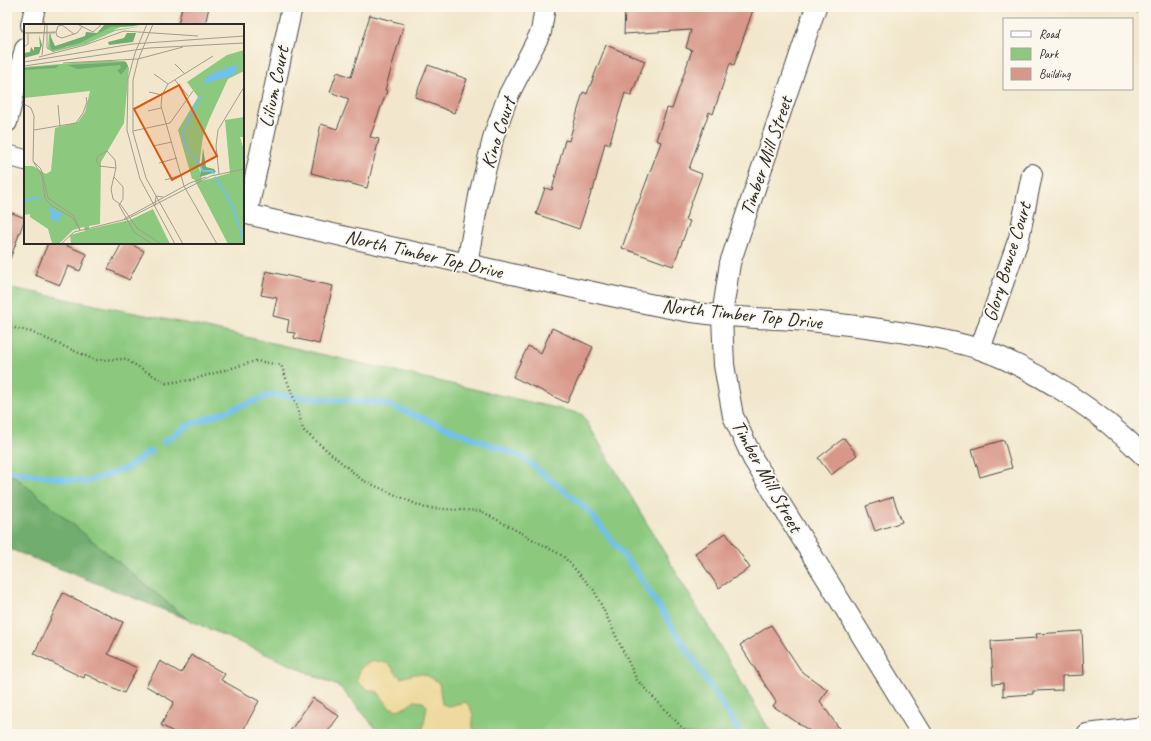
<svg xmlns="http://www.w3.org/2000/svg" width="1151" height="741" font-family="Caveat,sans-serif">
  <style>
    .green { fill: #8cc97f; stroke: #5c7a55 }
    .forest { fill: #71ad6e; stroke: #4e6c4c }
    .sand { fill: #eeda9e; stroke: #8c8264 }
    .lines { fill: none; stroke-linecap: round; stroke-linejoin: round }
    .stream { stroke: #71c1ec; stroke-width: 6 }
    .building { fill: #d89788 }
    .street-casing { stroke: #494743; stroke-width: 22 }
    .path { stroke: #494743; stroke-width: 2.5; stroke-dasharray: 1 3; stroke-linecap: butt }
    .street { stroke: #fff; stroke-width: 20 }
    .labels { text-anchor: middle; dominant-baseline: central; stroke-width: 3.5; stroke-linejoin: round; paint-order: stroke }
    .street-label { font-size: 20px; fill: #2b2b2b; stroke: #fbf7ec }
    .inset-river { fill: none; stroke: #71c1ec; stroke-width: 2 }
    .inset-road { fill: none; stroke: #a29c8c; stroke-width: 1 }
    .view { fill: #df570e; fill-opacity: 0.15; stroke: #df570e; stroke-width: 2 }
    .inset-edge { fill: none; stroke: #2b2b2b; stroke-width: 2 }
  </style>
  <rect width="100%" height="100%" fill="#fbf7ec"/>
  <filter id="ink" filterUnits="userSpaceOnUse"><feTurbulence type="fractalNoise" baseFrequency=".025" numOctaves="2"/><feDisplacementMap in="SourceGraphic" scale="8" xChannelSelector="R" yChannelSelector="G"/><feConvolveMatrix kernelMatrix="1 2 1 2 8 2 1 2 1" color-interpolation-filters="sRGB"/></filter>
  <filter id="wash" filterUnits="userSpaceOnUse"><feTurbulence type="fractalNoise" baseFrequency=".012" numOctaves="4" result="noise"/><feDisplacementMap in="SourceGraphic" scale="16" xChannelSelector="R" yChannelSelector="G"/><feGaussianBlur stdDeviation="0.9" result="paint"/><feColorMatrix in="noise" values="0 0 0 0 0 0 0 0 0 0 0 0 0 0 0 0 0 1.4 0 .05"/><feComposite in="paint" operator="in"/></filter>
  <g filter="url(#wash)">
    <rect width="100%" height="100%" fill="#f2e7cc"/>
    <path class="green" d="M 7,287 L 194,325 L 582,414 L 772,734 L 381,734 L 340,687 L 187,619 L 7,470 Z"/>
    <path class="forest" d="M 7,470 L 187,619 L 7,548 Z"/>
    <path class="sand" d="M 375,661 C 395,663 389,668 401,678 C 405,677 407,676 411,675 C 422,671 430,677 439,683 L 442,704 L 449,706 L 465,702 C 475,710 472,716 473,728 L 476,732 L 481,734 L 427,734 L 423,729 L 427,706 L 423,702 L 414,701 L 406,707 L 397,710 L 389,707 L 378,692 C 369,691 363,688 357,681 C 360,667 361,665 375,661 Z"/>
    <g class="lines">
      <g class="stream">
        <path d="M 164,442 L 186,426 L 271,395 L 383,403 L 522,457 L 587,509 L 636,571 L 741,734"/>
        <path d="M 7,471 L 87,482 L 127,468 L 151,451"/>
      </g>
    </g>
    <g id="blocks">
      <g class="building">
        <path d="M 182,7 L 209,7 L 205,25 L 178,25 Z"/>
        <path d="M 625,7 L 754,7 L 734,65 L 730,63 L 713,114 L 709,112 L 689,169 L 702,174 L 685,220 L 690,221 L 673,266 L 622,248 L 637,204 L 638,204 L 661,142 L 656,140 L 667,108 L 672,109 L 692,50 L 686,48 L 691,30 L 624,34 Z"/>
        <path d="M 370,15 L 404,24 L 385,90 L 387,91 L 370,137 L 379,139 L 367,188 L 311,173 L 321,124 L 337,129 L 349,99 L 330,92 L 337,72 L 351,77 Z"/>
        <path d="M 606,45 L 645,61 L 631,96 L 625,93 L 609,145 L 605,143 L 593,191 L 592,190 L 579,229 L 536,214 L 545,188 L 552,190 L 565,140 L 569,141 L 583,92 L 587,94 Z"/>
        <path d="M 428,65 L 467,79 L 454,113 L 415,97 Z"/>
        <path d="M 7,211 L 25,218 L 9,262 L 7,262 Z"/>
        <path d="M 48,243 L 60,243 L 87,254 L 80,271 L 68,266 L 60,285 L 35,275 Z"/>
        <path d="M 122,243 L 129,243 L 144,251 L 129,280 L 108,269 Z"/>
        <path d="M 266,271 L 333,286 L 319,344 L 294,338 L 295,333 L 287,332 L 289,320 L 273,316 L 277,298 L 261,295 Z"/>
        <path d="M 552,328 L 593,347 L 567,403 L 513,377 L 528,346 L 541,353 Z"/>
        <path d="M 844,438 L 857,455 L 831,475 L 818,458 Z"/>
        <path d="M 1004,440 L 1012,468 L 980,477 L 972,449 Z"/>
        <path d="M 893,497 L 902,522 L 875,531 L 866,506 Z"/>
        <path d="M 726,533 L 750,568 L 719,588 L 695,553 Z"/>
        <path d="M 63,593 L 123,622 L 108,654 L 137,668 L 124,693 L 85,674 L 84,678 L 34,654 Z"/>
        <path d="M 771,625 L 802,672 L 828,690 L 820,701 L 843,734 L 814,734 L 773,706 L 776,702 L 740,645 Z"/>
        <path d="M 1082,631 L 1084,675 L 1062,676 L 1062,690 L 1033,691 L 1033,694 L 1003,696 L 1003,683 L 993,684 L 991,641 L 1037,638 L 1036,634 Z"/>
        <path d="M 191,655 L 225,674 L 221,680 L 259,701 L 241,734 L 177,734 L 161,725 L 174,702 L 146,686 L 160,661 L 181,673 Z"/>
        <path d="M 313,698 L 339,716 L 326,734 L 288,734 Z"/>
      </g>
    </g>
  </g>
  <g filter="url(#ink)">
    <use href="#blocks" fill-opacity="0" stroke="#494743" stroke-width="1"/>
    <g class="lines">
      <g class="street-casing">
        <g id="street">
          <path d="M 816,7 L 730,263 L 722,316 L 724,365 L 733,416 L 753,459 L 922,734"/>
          <path d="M 31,25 L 35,7"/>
          <path d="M 7,122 L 25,49"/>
          <path d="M 7,155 L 25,160"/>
          <path d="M 243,213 C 326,233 410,251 494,270 C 557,284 621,299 685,311 C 725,318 767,318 808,321 C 843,324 878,328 912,334 C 935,338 959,342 982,350 C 1038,370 1102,413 1144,456"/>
          <path d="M 247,214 L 292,7"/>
          <path d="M 467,264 L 479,196 L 494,135 L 508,96 L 541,32 L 545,7"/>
          <path d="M 980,349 L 1019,238 L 1032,174"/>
          <path d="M 1087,734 L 1144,727"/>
        </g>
      </g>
      <g class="path">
        <path d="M 1126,7 L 1144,15"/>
        <path d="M 7,326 L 31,332 L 95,360 L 125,359 L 166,383 L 191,380 L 256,361 L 281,365 L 296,404 L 303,430 L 362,480 L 425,508 L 481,511 L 563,556 L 594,590 L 637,680 L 688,734"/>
      </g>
      <use href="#street" class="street"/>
    </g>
  </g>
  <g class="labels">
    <g class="street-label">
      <text transform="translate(274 87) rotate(-78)">Lilium Court</text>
      <text transform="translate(498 133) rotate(-72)">Kino Court</text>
      <text transform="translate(766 156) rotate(-71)">Timber Mill Street</text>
      <text transform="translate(424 254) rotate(13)">North Timber Top Drive</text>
      <text transform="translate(1007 262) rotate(-73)">Glory Bowce Court</text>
      <text transform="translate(742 314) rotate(6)">North Timber Top Drive</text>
      <text transform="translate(767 476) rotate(61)">Timber Mill Street</text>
    </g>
  </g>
  <g transform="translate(24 24)">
    <rect width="220" height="220" fill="#f2e7cc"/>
    <path d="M 106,1 L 111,2 L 97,3 L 89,6 L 119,2 L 91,7 L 62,20 L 29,28 L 24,24 L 25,10 L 27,10 L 26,22 L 43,23 L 87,3 ZM 220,26 L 220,47 L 204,55 L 185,96 L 179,112 L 175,143 L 178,157 L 206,149 L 201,96 L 220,93 L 220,113 L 216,113 L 220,126 L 220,220 L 204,220 L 170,155 L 168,155 L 154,106 L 174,73 L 163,58 L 203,31 ZM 73,37 L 101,37 L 105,44 L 100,99 L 77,138 L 76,200 L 65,202 L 65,205 L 106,196 L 129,185 L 146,220 L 47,220 L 46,211 L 61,207 L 60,203 L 49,206 L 35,220 L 28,219 L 24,205 L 6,193 L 6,190 L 0,191 L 0,142 L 9,142 L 22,150 L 27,147 L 31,104 L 54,98 L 61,88 L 66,67 L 0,74 L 0,43 Z" fill="#8cc97f"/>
    <path d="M 81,0 L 121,0 L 88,6 L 110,2 L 87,3 L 56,19 L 34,25 L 28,26 L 26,22 L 26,11 L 31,22 L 61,12 L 62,8 L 73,9 ZM 103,9 L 112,9 L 109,18 L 85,21 L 84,18 L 100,14 ZM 15,11 L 18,21 L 15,30 L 0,34 L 0,29 L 6,28 L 7,23 L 10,27 L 10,23 L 16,23 ZM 102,38 L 104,42 L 97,51 L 93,46 L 97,44 L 96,41 L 53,45 L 43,41 ZM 35,41 L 32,44 L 0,46 L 0,44 ZM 179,124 L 182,143 L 190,145 L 192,148 L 176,153 Z" fill="#71ad6e"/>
    <path d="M 210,41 L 214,44 L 210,51 L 180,60 L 183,52 ZM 25,183 L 40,191 L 35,193 L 35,199 L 27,194 Z" fill="#71c1ec"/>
    <path class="inset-river" d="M 169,131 L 163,126 L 159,109 L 176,72M 170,132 L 179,147 L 188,147 L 190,150M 191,153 L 208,181 L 220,216M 0,179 L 4,175 L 18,174"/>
    <path class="inset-road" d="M 23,0 L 23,24 L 30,28M 53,0 L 69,8 L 78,0M 123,0 L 111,29 L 104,55 L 103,106 L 116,155 L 151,220M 129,0 L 114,36 L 109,56 L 109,108 L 122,154 L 159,220M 32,8 L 33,12 L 38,14 L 53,9 L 58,3M 32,8 L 34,2 L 38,1 L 50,10M 0,9 L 32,8M 2,9 L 31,9M 0,23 L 4,20 L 4,10M 18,31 L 21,0M 189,32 L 144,60 L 138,71 L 137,82 L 160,162 L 193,220M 15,33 L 61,21 L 100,7 L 174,12M 0,38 L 108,20 L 220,12M 39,39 L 114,35 L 159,23M 151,40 L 161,50M 0,42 L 125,24 L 220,19M 130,50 L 144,60M 151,56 L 164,72M 125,68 L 138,71M 0,80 L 7,84 L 10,92 L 9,137M 34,81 L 36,103M 124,87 L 137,84M 10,106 L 52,99 L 59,89 L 63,78 L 62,73M 109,107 L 146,99 L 169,67M 129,122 L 148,118M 9,137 L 17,145 L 24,174 L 50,192 L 56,206M 9,137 L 18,152 L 21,174 L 28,182 L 49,194 L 56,206M 135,139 L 153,134M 92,144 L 75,142 L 72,137 L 74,132 L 83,127 L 91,136 L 92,144 L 87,165 L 89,175 L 97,181 L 113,204 L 137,220M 195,150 L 192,122 L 194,106 L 220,63M 90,153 L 99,163 L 99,175 L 95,181M 141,156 L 157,151M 95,181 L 110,208 L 128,220M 131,182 L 132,172 L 139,173M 100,195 L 166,159 L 182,153M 37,220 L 50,208 L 103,195 L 187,152 L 220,145"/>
    <path class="view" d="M 155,61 L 193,132 L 148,156 L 110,85 Z"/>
    <rect width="220" height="220" class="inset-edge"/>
  </g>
  <rect width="1151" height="741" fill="none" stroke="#fbf7ec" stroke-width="24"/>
  <rect x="1003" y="18" width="130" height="72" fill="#fbf7ec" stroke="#a8a59f"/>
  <rect x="1011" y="31" width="20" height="6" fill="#ffffff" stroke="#a8a59f"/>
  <text x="1039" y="38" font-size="12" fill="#2b2b2b">Road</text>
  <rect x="1011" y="48" width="20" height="12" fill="#8cc97f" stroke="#a8a59f"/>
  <text x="1039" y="58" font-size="12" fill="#2b2b2b">Park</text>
  <rect x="1011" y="68" width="20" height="12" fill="#d89788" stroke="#a8a59f"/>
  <text x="1039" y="78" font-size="12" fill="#2b2b2b">Building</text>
</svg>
